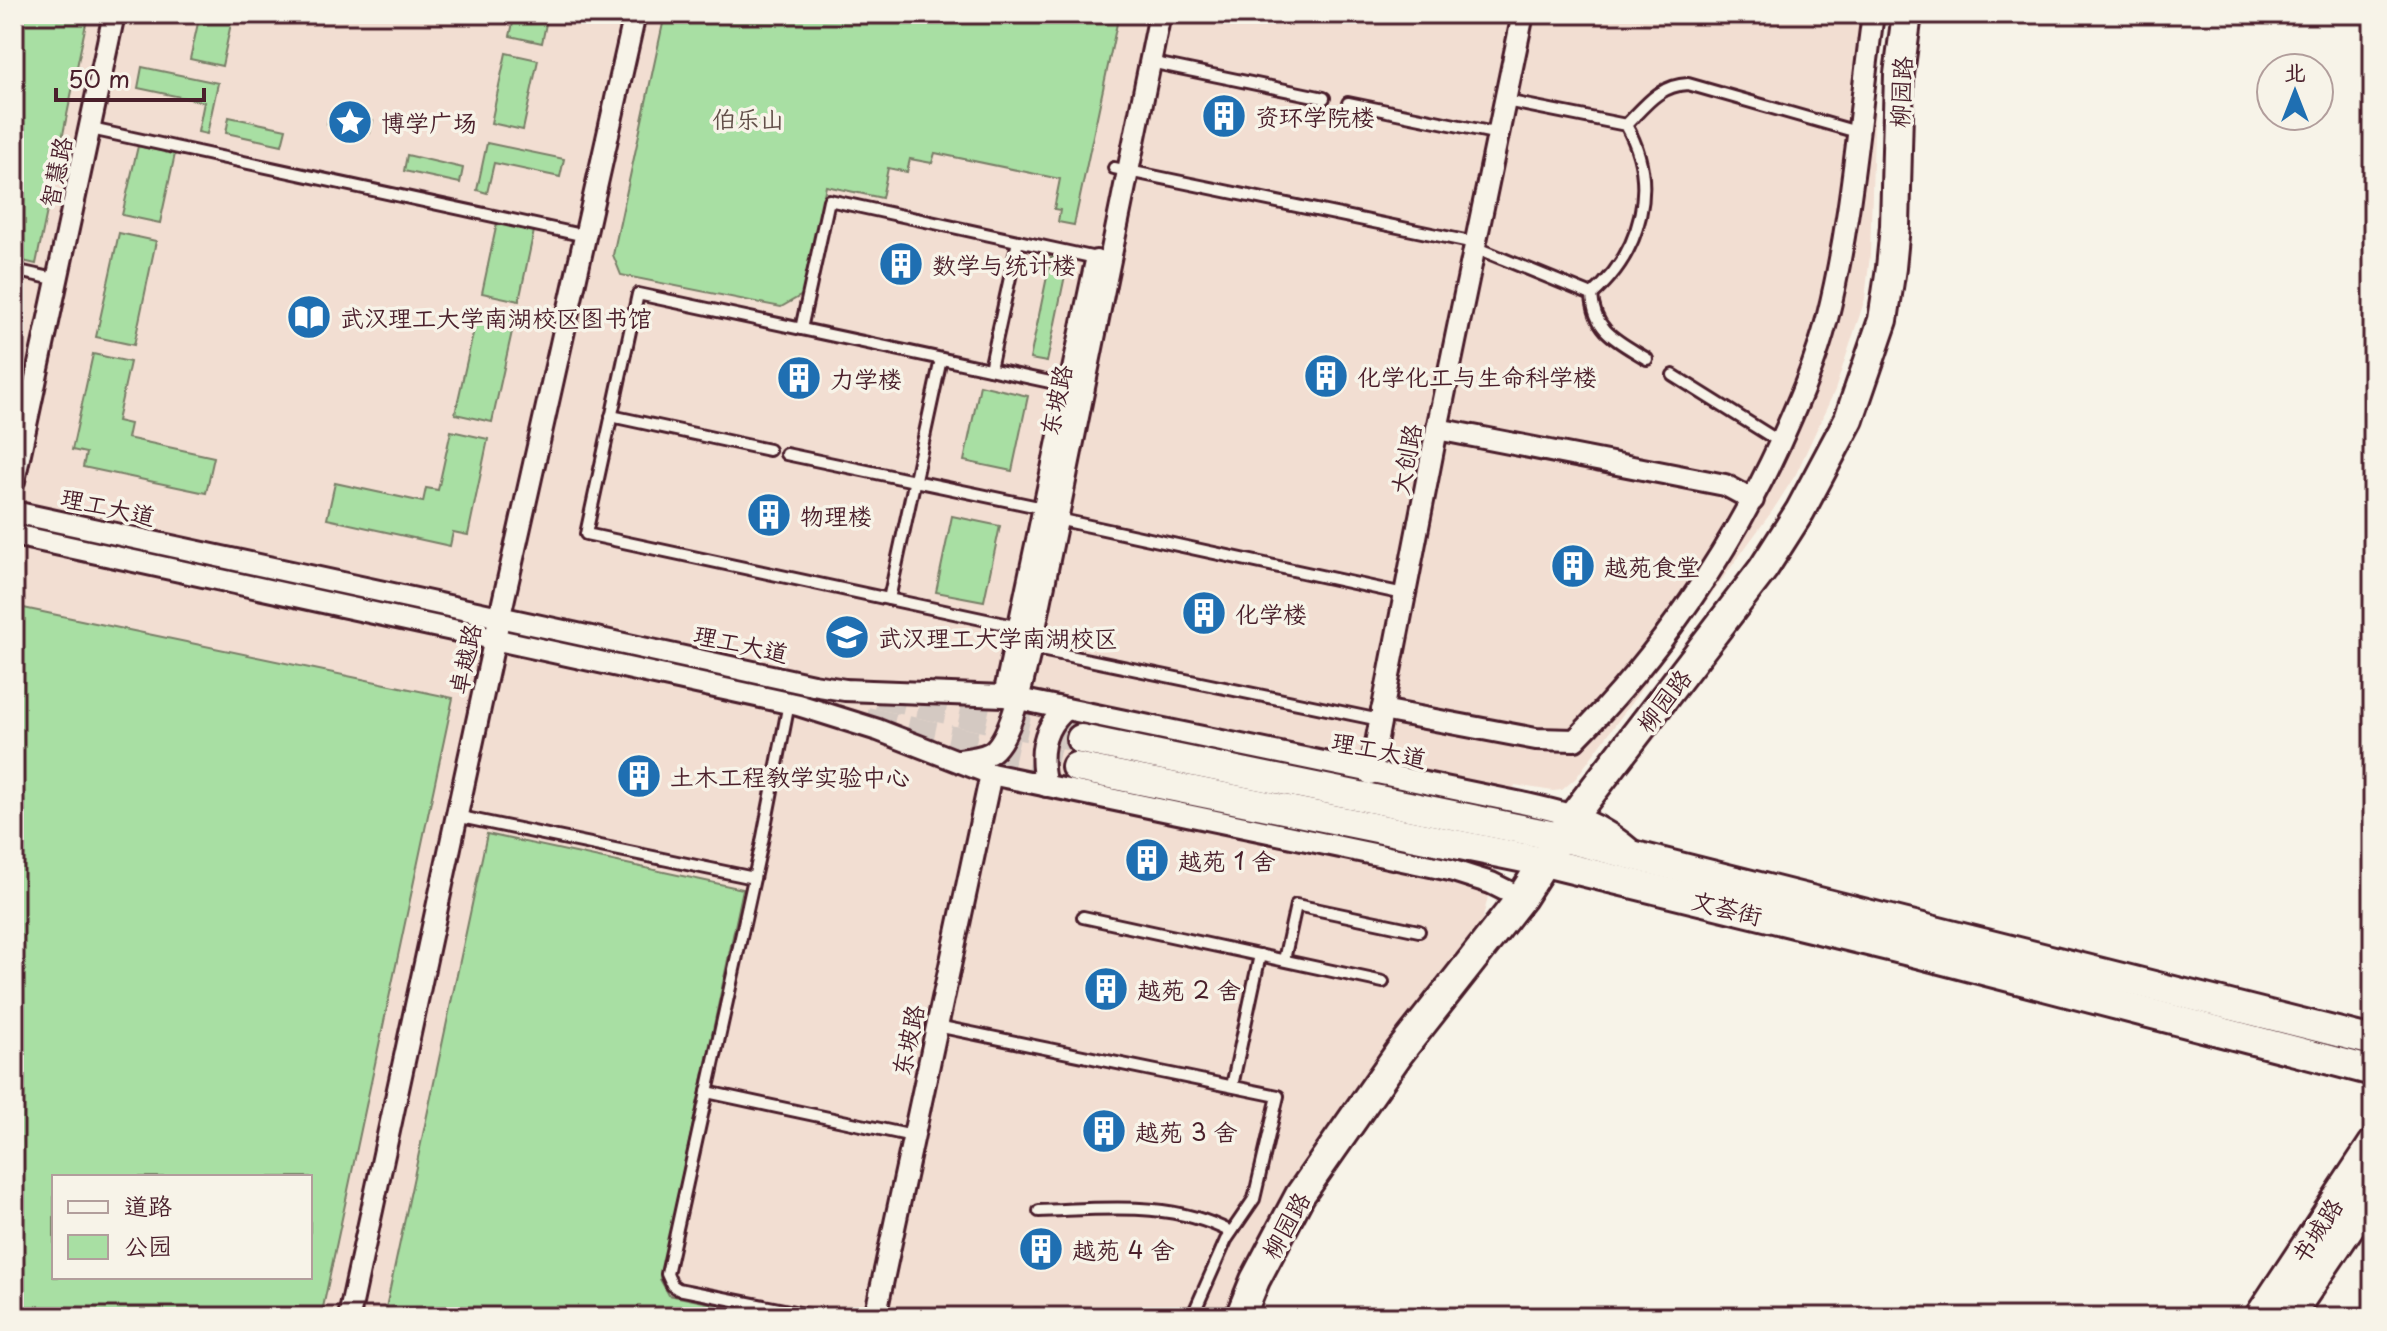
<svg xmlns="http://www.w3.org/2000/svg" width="2387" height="1331" font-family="'Playpen Sans','LXGW WenKai TC',sans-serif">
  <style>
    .built { fill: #f2ded2; fill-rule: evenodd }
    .green { fill: #a8dfa3; stroke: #797f67; stroke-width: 2; fill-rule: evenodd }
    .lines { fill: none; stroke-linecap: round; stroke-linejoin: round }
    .secondary-tunnel { stroke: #d4c9c2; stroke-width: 28; stroke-dasharray: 28 14; stroke-linecap: butt }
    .lane-casing { stroke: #4a1f2b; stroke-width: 16 }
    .street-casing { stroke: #4a1f2b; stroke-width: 26 }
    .secondary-casing { stroke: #4a1f2b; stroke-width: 34 }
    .lane { stroke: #f7f3e8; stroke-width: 10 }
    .street { stroke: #f7f3e8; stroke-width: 20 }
    .secondary { stroke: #f7f3e8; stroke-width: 28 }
    .labels { text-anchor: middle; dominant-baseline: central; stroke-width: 7; stroke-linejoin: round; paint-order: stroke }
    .street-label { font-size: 24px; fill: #4a1f2b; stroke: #f7f3e8 }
    .poi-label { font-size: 24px; fill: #4a1f2b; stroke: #f7f3e8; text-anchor: start }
    .park-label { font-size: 24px; fill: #624f49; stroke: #f7f3e8 }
  </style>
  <rect width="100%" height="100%" fill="#f7f3e8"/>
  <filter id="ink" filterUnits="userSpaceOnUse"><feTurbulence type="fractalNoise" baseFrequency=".0125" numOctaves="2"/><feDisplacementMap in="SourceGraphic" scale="16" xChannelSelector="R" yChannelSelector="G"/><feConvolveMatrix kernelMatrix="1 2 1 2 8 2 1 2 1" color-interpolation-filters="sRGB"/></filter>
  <g filter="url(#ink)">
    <path class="built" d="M 14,14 L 1885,14 L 1875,101 L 1870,255 L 1865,299 L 1835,390 L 1796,474 L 1773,510 L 1576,778 L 1562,790 L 1553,791 L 1515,785 L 1480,930 L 1229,1317 L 14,1317 ZM 54,1177 L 310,1177 L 310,1277 L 54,1277 Z"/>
    <g class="green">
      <path d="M 14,14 L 88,14 L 36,264 L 14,259 Z"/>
      <path d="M 200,14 L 233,14 L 222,66 L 190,59 Z"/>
      <path d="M 515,14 L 548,14 L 542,43 L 510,36 Z"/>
      <path d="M 665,14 L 1119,14 L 1074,225 L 1058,222 L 1060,210 L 1054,209 L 1060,179 L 935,153 L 932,163 L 910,159 L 907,172 L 888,168 L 882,198 L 826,186 L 802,295 L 781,307 L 621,275 L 613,255 Z"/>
      <path d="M 506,53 L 538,60 L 523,130 L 491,123 Z"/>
      <path d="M 142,67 L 218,83 L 207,134 L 198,132 L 204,102 L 138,88 Z"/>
      <path d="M 330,112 L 373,121 L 370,133 L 346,125 L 327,124 Z"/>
      <path d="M 229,117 L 286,129 L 282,145 L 226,133 Z"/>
      <path d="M 487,143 L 564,159 L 560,177 L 494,163 L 487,193 L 477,190 Z"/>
      <path d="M 138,146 L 175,154 L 160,223 L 122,215 Z"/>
      <path d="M 407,155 L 463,168 L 460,183 L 404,171 Z"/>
      <path d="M 497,223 L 534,231 L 519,301 L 482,293 Z"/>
      <path d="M 119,233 L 156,241 L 134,345 L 96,337 Z"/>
      <path d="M 1051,257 L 1068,261 L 1047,362 L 1030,359 Z"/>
      <path d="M 478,311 L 515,318 L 492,422 L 455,414 Z"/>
      <path d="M 93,354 L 130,362 L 117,421 L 130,424 L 127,438 L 214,457 L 206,493 L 83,467 L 86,453 L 72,450 Z"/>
      <path d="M 980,385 L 1028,396 L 1012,471 L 964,461 Z"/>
      <path d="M 451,431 L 488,439 L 468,535 L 453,532 L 450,546 L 327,519 L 335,483 L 423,502 L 426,488 L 438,490 Z"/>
      <path d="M 952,516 L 1000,526 L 984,601 L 936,592 Z"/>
      <path d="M 14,606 L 453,698 L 321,1317 L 14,1317 ZM 54,1177 L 310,1177 L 310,1277 L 54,1277 Z"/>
      <path d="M 487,834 L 743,889 L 660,1279 L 669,1295 L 778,1317 L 384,1317 Z"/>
    </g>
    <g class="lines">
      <g class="secondary-tunnel">
        <path d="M 878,695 L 1081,739"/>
        <path d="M 866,721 L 1076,767"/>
      </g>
      <g class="lane-casing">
        <g id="lane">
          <path d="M 1150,62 L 1324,98"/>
          <path d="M 1506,101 L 1626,125 C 1660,184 1641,252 1592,295"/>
          <path d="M 1348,103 L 1499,134"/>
          <path d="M 1626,125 C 1645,106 1659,85 1688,84 L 1857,132"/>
          <path d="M 91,129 L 586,236"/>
          <path d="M 1114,168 L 1475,243"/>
          <path d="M 1474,247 L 1592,295"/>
          <path d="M 14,270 L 59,280"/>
          <path d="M 1592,295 C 1594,332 1618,341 1647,359"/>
          <path d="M 801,329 L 829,200 L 1096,258"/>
          <path d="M 990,369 L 1018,241"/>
          <path d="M 1673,375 L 1780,442"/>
          <path d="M 611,416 L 769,450"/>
          <path d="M 786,454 L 1043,508"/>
          <path d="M 1057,519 L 1404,594"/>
          <path d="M 889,599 L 941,359"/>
          <path d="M 1019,627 L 586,534 L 638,294 L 1069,386"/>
          <path d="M 1031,648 L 1380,720"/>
          <path d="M 789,703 L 762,842 L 667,1274 L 672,1285 L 678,1289 L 820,1317"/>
          <path d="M 456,816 L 754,878"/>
          <path d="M 1083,917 L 1383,982"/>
          <path d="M 1284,960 L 1296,905 L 1419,931"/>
          <path d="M 937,1026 L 1278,1096 L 1254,1199 L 1226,1240 L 1192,1317"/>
          <path d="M 1232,1086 L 1260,955"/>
          <path d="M 707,1092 L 913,1136"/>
          <path d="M 1039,1211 C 1104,1209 1171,1200 1231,1232"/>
          <path d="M 1036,1315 L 1043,1317"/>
        </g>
      </g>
      <g class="street-casing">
        <g id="street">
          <path d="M 1437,429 L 1725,485 L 1753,500"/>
          <path d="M 14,481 L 114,14"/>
          <path d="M 14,512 L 813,685 L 845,690 L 1004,696 L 1522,803 C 1571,814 1597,819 1636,854"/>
          <path d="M 14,535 L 798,705 L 878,730 L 991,774 L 1450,870 L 1491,883 L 1521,898"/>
          <path d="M 1004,696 L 1096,261"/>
          <path d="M 1382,710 L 1536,739 L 1575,740 C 1659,655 1730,552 1780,443 C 1798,403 1816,362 1827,319 C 1852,220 1859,115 1873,14"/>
          <path d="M 959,760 C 969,759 980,758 990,753 C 1012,740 1024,673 1031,648 L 1160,14"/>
          <path d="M 1370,774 L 1437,429 L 1523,14"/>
          <path d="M 1046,786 C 1039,757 1041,728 1066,709"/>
          <path d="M 349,1317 L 495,638 L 635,14"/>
          <path d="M 875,1317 L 991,774"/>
        </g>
      </g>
      <g class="secondary-casing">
        <g id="secondary">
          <path d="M 1081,739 L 1560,837 L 2373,1041"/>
          <path d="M 1076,767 L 1544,862 L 1913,952 L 2373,1071"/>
          <path d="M 1240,1317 L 1255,1280 L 1300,1195 L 1399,1053 L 1521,898 L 1574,815 L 1763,569 L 1800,511 L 1849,419 L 1883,320 L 1891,268 L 1895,226 L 1899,74 L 1907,14"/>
          <path d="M 2259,1317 L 2373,1144"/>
          <path d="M 2289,1317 L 2373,1192"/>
        </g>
      </g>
      <use href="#lane" class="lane"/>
      <use href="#street" class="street"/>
      <use href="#secondary" class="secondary"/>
    </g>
  </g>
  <defs>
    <g id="building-disc" transform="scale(2.3)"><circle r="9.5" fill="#1f6fb2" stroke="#f7f3e8"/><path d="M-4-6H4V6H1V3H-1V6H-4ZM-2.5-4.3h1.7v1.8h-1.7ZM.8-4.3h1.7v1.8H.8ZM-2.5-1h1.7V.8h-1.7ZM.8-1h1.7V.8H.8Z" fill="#fff"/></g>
    <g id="sight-disc" transform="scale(2.3)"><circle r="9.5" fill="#1f6fb2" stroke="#f7f3e8"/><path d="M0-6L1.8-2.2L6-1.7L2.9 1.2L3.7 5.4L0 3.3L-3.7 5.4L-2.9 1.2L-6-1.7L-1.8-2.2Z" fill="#fff"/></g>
    <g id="library-disc" transform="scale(2.3)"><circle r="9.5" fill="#1f6fb2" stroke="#f7f3e8"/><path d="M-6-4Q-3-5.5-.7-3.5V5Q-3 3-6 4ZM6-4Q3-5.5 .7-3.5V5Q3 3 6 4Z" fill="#fff"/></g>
    <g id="university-disc" transform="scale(2.3)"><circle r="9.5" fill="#1f6fb2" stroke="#f7f3e8"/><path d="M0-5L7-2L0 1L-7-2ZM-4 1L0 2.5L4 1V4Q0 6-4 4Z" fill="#fff"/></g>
  </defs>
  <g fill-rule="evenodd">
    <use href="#building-disc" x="1224" y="116"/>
    <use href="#sight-disc" x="350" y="122"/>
    <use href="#building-disc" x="901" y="264"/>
    <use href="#library-disc" x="309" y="317"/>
    <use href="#building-disc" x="1326" y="376"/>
    <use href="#building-disc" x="799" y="378"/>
    <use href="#building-disc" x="769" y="515"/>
    <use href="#building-disc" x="1573" y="566"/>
    <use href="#building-disc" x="1204" y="613"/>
    <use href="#university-disc" x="847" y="637"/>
    <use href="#building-disc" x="639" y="776"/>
    <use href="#building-disc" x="1147" y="860"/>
    <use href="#building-disc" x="1106" y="989"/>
    <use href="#building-disc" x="1104" y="1131"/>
    <use href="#building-disc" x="1041" y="1249"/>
  </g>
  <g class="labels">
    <g class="street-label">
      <text transform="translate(1900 92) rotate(-87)">柳园路</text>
      <text transform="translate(55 172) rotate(-78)">智慧路</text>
      <text transform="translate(1055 400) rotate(-78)">东坡路</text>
      <text transform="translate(1405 459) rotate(-79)">大创路</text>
      <text transform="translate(108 506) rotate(12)">理工大道</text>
      <text transform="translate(741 643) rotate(12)">理工大道</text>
      <text transform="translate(464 659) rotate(-78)">卓越路</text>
      <text transform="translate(1663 700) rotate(-52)">柳园路</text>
      <text transform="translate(1379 749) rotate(11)">理工大道</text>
      <text transform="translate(1727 907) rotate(14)">文荟街</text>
      <text transform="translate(907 1040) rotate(-78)">东坡路</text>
      <text transform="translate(1285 1225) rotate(-61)">柳园路</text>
      <text transform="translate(2316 1230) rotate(-57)">书城路</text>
    </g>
    <g class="poi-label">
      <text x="1255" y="116">资环学院楼</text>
      <text x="381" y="122">博学广场</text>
      <text x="932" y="264">数学与统计楼</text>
      <text x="340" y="317">武汉理工大学南湖校区图书馆</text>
      <text x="1357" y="376">化学化工与生命科学楼</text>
      <text x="830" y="378">力学楼</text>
      <text x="800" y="515">物理楼</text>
      <text x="1604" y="566">越苑食堂</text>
      <text x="1235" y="613">化学楼</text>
      <text x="878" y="637">武汉理工大学南湖校区</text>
      <text x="670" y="776">土木工程教学实验中心</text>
      <text x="1178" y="860">越苑 1 舍</text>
      <text x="1137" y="989">越苑 2 舍</text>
      <text x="1135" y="1131">越苑 3 舍</text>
      <text x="1072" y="1249">越苑 4 舍</text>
    </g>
    <g class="park-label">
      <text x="748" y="118">伯乐山</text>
    </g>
  </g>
  <rect width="2387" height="1331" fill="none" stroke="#f7f3e8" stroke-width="48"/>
  <rect x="24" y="24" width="2339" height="1283" fill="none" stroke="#4a1f2b" stroke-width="3" filter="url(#ink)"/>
  <rect x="52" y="1175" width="260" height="104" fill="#f7f3e8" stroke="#b29e9c" stroke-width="2"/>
  <rect x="68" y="1201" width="40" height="12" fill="#f7f3e8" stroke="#b29e9c" stroke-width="2"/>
  <text x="124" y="1215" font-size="24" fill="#4a1f2b">道路</text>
  <rect x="68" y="1235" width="40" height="24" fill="#a8dfa3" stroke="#b29e9c" stroke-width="2"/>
  <text x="124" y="1255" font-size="24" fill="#4a1f2b">公园</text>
  <g transform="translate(2295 92)"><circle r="38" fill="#f7f3e8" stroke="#b29e9c" stroke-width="2"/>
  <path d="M0-6L14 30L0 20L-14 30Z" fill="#1f6fb2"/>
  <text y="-12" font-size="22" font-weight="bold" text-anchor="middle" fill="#4a1f2b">北</text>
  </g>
  <path d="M56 88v12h148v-12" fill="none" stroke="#4a1f2b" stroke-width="4"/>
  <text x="68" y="88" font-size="24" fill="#4a1f2b" stroke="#f7f3e8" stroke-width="6" paint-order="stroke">50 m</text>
</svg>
